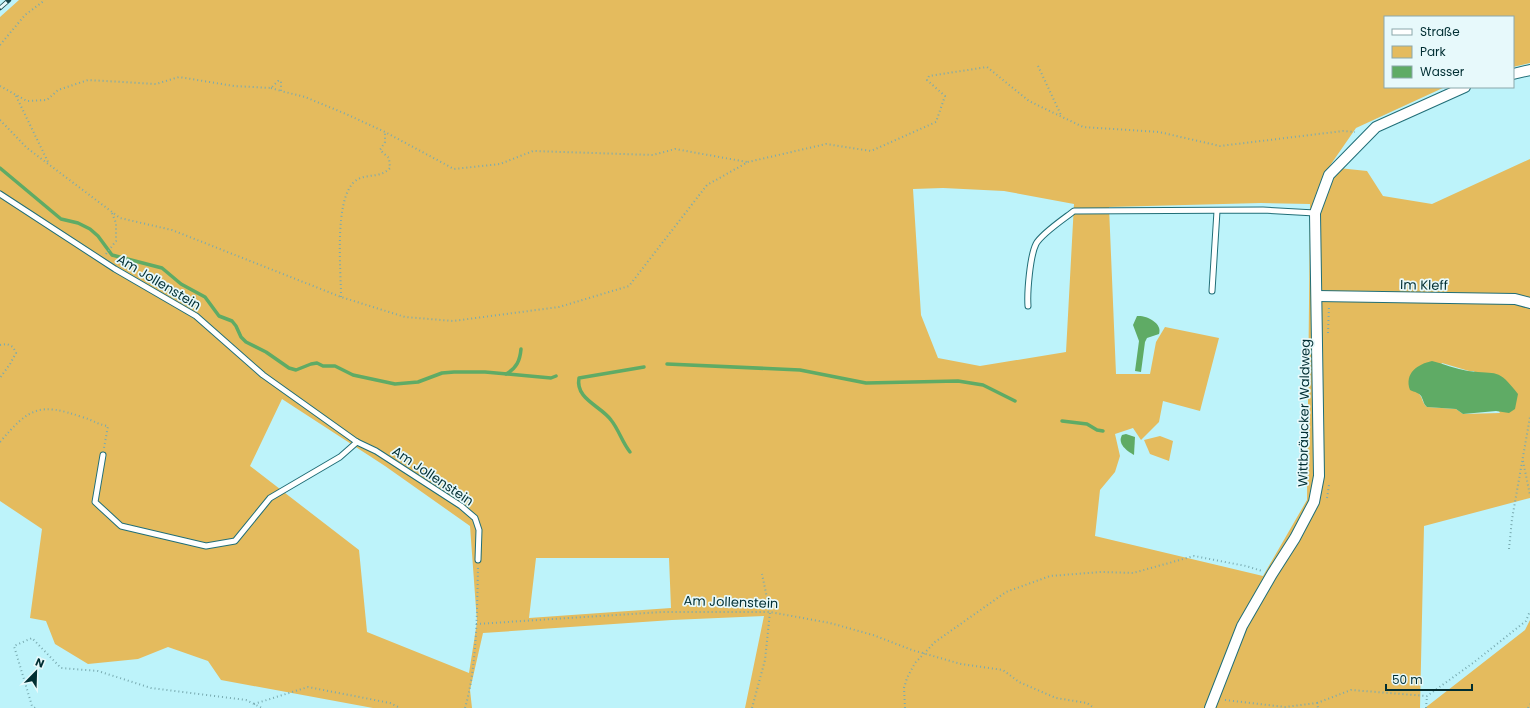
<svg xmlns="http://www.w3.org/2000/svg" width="1530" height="708" font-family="Poppins,sans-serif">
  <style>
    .green { fill: #e4bb5e; fill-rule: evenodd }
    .water { fill: #5fab65 }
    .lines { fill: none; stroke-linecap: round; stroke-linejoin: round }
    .stream { stroke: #5fab65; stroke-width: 3.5 }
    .lane-casing { stroke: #216e77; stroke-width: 7 }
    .street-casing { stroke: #216e77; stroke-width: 12 }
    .path { stroke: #78aab0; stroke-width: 2; stroke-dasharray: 1 3; stroke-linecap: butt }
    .lane { stroke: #fff; stroke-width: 5 }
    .street { stroke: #fff; stroke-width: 10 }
    .rail-casing { stroke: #18474b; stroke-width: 4.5 }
    .rail { stroke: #e7f9fb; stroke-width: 3; stroke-dasharray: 9; stroke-linecap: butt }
    .labels { text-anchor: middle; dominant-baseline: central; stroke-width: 3.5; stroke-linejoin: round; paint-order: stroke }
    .street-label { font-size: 13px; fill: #012e32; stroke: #e7f9fb }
  </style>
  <rect width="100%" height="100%" fill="#bdf3fa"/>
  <g class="green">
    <path d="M 19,0 L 1530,0 L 1530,63 L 1513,67 L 1513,17 L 1385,17 L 1385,87 L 1445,87 L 1356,128 L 1329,167 L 1367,171 L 1383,196 L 1432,204 L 1530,159 L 1530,498 L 1424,526 L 1420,708 L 745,708 L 764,616 L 672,620 L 483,633 L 470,690 L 472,708 L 373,708 L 221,680 L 208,661 L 168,647 L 138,659 L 88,664 L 55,644 L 46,621 L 30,618 L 42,529 L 0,501 L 0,17 ZM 943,188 L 1004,191 L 1074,204 L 1066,352 L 980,366 L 938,358 L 921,315 L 913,189 ZM 1261,203 L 1310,204 L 1307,500 L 1263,576 L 1095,536 L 1100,490 L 1115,472 L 1120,456 L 1115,434 L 1133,428 L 1141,440 L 1159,422 L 1163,401 L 1200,411 L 1219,338 L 1165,327 L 1156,342 L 1150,374 L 1116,374 L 1109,207 ZM 1442,363 L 1469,371 L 1474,371 L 1500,413 L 1463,414 L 1456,409 L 1427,407 C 1422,403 1423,398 1419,394 ZM 282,399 L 385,466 L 470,526 L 477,622 L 469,673 L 367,632 L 359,550 L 250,466 ZM 536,558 L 669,558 L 671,608 L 529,618 Z"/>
    <path d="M 1160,436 L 1173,441 L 1169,461 L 1150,454 L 1144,440 Z"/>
    <path d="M 1530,620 L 1530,708 L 1425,708 L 1525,630 Z"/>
  </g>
  <g class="water">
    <path d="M 1137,316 C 1146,315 1163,323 1159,334 L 1147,338 L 1145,342 L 1141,372 L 1135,371 L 1139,341 L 1133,325 Z"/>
    <path d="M 1432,361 C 1444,364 1456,369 1468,371 C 1498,375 1497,367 1518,394 L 1515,409 L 1509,413 L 1496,411 L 1463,414 L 1456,409 L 1427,407 C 1423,403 1424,402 1422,398 C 1421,393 1414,392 1410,390 C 1404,373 1418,364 1432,361 Z"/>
    <path d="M 1126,434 L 1135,437 L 1134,455 C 1127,451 1117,444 1122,435 Z"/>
  </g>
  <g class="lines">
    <g class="stream">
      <path d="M 0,168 L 61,219 L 78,223 L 90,229 L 98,236 L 112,255 L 162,268 L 181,284 L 205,297 L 219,316 L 232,321 L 236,326 L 241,337 L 246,342 L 266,352 L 289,368 L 296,370 L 311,364 L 317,363 L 323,366 L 335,366 L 353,375 L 395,384 L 418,382 L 442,373 L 454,372 L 485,372 L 551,378 L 556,376"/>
      <path d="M 667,364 L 800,370 L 866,383 L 958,381 L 983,385 L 1015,401"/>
      <path d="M 506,374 C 517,368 520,360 521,349"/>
      <path d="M 1062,421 L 1087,424 L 1097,430 L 1103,431"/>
      <path d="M 630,452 C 622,442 619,430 611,420 C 601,406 575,399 579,378 L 644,367"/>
    </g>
    <g class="lane-casing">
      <g id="lane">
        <path d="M 0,194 L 115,269 L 196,316 L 263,375 L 357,442 L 376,451 L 461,506 L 475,518 L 479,530 L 478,560"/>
        <path d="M 1212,291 L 1217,211"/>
        <path d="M 1028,306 C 1027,292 1030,256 1036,244 C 1041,234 1065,218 1074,211 L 1263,210 L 1315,213"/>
        <path d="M 103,455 L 95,502 L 121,526 L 206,546 L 235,541 L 270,498 L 340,457 L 357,442"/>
      </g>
    </g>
    <g class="street-casing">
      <g id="street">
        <path d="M 1513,74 L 1530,70"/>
        <path d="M 1317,296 L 1515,299 L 1530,303"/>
        <path d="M 1210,708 L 1242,626 L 1272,574 L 1295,538 L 1314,502 L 1319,476 L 1315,213 L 1329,175 L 1376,127 L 1465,87"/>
      </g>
    </g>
    <g class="path">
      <path d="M 0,45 L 25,15 L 45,0"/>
      <path d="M 1038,66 L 1061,115"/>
      <path d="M 0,86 L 27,101 L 47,100 L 58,90 L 88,80 L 156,84 L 179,77 L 234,86 L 271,88 L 278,81 L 281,81 L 281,91 L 305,97 L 346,114 L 385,132 L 454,169 L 500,164 L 533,151 L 653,155 L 675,149 L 747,162"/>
      <path d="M 271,88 L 281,91"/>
      <path d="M 16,96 L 49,164"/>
      <path d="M 0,120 L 27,148 L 120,218 L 172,230 L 341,297 L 405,317 L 453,321 L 559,307 L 629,286 L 707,185 L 748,162 L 826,144 L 871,151 L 936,122 L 945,96 L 927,80 L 929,76 L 987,67 L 1029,101 L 1083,127 L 1159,132 L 1220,146 L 1343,131 L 1355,132"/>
      <path d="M 106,254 L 116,241 L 116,223 L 112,213"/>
      <path d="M 341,297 C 341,270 334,201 354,182 C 365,172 378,180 390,168 L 389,158 L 380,150 L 385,142 L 385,132"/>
      <path d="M 1328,333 L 1329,306"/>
      <path d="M 0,345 L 7,344 L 13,347 L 16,353 L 10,364 L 0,378"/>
      <path d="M 0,442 C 29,408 39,402 82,417 C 93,420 96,424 108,426 L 104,448"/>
      <path d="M 1523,461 L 1530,495"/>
      <path d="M 1327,498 L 1329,485"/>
      <path d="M 1509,549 L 1512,519 L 1530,417"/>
      <path d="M 476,624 L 662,612 L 770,612 L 830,623 L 873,635 L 912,650 L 961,664 L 1003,670 L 1019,682 L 1056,698 L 1087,703 L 1094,708"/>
      <path d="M 1225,700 L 1285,707 L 1317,703 L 1318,708"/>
      <path d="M 1317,703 L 1351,690 L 1427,696 L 1473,663 L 1526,621 L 1530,611"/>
      <path d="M 254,704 L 308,687 L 390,703 L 400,708"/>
      <path d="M 35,708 L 32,706 L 14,646 L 32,638 L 61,668 L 98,671 L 151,688 L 246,700 L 262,708"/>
      <path d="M 465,708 C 477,667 477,611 478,567"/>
      <path d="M 752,708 L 765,660 L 770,612 L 762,574"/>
      <path d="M 905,708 L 904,688 L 907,678 L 915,663 L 935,642 L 1006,592 L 1050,576 L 1101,572 L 1133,573 L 1194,556 L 1246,566 L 1262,571"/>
      <path d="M 1426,708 L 1427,696"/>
      <path d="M 1528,708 L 1530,704"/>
    </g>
    <use href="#lane" class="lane"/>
    <use href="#street" class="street"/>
    <g class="rail-casing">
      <path id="rail" d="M 0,8 L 9,0"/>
    </g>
    <use href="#rail" class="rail"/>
  </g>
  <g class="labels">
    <g class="street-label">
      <text transform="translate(159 282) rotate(31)">Am Jollenstein</text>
      <text transform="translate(1424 285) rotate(1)">Im Kleff</text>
      <text transform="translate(1304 413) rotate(-89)">Wittbräucker Waldweg</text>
      <text transform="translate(433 476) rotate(34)">Am Jollenstein</text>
      <text transform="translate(731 602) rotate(2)">Am Jollenstein</text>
    </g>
  </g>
  <rect x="1384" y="16" width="130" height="72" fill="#e7f9fb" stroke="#8ba8ab"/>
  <rect x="1392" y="29" width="20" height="6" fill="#ffffff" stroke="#8ba8ab"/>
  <text x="1420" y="36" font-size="12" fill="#012e32">Straße</text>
  <rect x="1392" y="46" width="20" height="12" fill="#e4bb5e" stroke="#8ba8ab"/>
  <text x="1420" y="56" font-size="12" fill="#012e32">Park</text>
  <rect x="1392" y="66" width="20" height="12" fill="#5fab65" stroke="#8ba8ab"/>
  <text x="1420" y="76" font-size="12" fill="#012e32">Wasser</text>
  <g transform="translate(36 672) rotate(23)" stroke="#e7f9fb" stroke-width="3" paint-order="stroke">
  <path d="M0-3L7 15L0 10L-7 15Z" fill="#012e32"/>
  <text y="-6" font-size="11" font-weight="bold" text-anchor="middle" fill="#012e32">N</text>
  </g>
  <path d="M1386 684v6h86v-6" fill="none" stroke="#012e32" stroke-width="2"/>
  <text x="1392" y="684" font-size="12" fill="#012e32" stroke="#e7f9fb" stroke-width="3" paint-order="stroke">50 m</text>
</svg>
